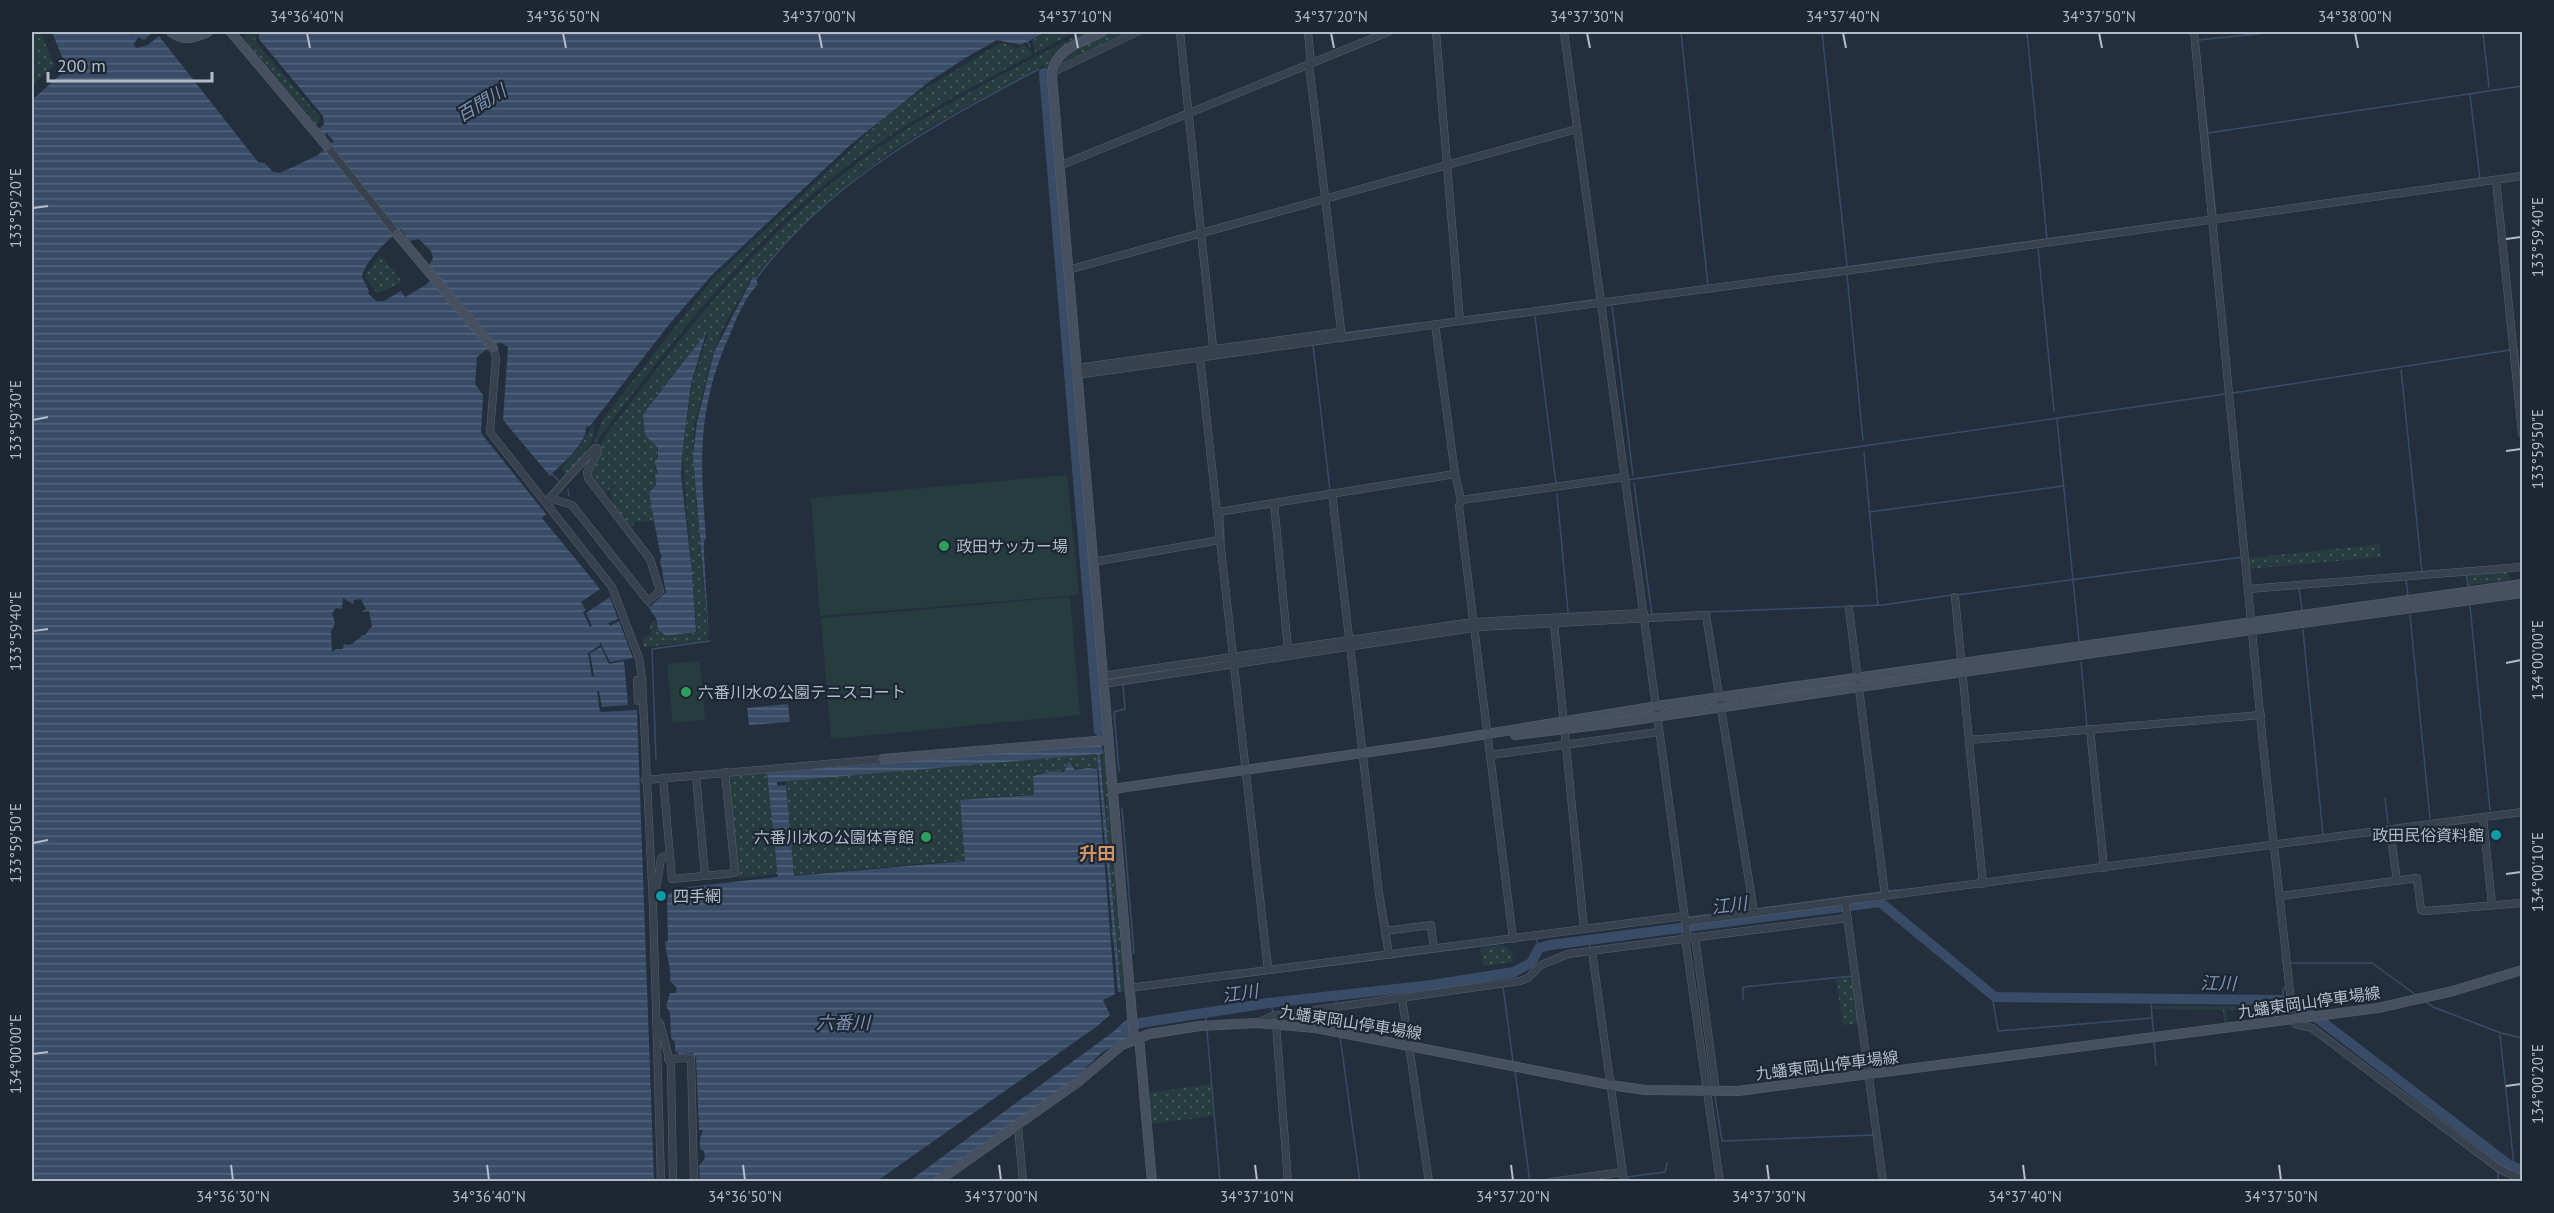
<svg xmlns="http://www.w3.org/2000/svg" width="2554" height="1213" font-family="'PT Sans','Noto Sans JP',sans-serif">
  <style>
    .green { fill: url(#green-dots); fill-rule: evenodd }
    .pitch { fill: #263c3f }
    .water { fill: url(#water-rules); fill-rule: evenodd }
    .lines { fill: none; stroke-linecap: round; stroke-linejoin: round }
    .stream { stroke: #394c67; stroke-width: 1.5 }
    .river { stroke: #394c67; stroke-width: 10 }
    .street-casing { stroke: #565f6c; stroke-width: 8 }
    .secondary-casing { stroke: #565f6c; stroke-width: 10 }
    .street { stroke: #38414e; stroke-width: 7 }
    .secondary { stroke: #465061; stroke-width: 9 }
    .ticks { fill: none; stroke: #b4bcc9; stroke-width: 2 }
    .leisure-dot { fill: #2e9e5b; stroke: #1d2633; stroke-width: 2 }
    .culture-dot { fill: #0f9aa8; stroke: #1d2633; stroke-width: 2 }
    .labels { text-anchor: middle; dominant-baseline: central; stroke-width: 4.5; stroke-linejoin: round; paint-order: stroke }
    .poi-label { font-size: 16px; fill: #b4bcc9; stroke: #1d2633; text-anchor: start }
    .street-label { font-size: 16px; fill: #b4bcc9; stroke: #1d2633 }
    .water-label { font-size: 18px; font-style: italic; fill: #7c92b1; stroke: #1d2633 }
    .neighbourhood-label { font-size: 18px; font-weight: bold; fill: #d59563; stroke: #1d2633 }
    .neatline { fill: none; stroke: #b4bcc9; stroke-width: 2 }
    .ticks-label { font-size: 15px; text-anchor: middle; fill: #b4bcc9 }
  </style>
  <defs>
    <pattern id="green-dots" width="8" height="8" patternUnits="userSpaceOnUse" patternTransform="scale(1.5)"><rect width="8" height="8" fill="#263c3f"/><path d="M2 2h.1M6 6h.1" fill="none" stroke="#435659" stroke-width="1.8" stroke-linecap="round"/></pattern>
    <pattern id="water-rules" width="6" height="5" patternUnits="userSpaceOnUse" patternTransform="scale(1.5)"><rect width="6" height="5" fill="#394c67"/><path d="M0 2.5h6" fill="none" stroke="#53647b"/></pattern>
  </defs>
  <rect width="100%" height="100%" fill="#242f3e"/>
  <g class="green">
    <path d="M 32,32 L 41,32 L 54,66 L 32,85 Z"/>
    <path d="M 246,32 L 259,32 L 255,38 L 257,44 L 320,117 L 317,126 L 247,42 L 244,38 Z"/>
    <path d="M 1048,32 L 1075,32 L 1035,53 L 1032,40 Z"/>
    <path d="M 1083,32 L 1094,32 L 1052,55 L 1048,70 L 1046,71 L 1044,65 C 982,98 915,130 860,175 C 846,187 833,199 819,211 C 796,232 773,252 756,277 L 752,277 L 725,324 L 713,353 L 695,423 L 693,456 L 708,641 L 643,647 L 643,638 L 651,634 L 650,625 L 655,618 L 657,630 L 666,637 L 697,632 L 682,455 L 692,384 L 708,333 L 706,333 L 643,413 L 645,435 L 658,448 L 657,457 L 653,462 L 657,473 L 654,474 L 656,485 L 649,493 L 656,532 L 652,521 L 636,522 L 629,529 L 623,516 L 609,504 L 613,496 L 610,492 L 620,480 L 604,494 L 589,477 L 602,450 L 601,444 L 606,435 C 681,336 758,237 859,162 C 928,110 1007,73 1083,32 Z"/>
    <path d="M 1107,32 L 1129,32 L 1060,64 L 1060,60 L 1073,49 Z"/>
    <path d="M 1000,43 L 1012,45 L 1016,49 L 1025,45 L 1033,54 C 973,87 912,118 858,158 C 751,237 670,343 591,449 L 603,419 L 712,280 L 884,118 L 913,96 Z"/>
    <path d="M 380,255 L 401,280 L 400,283 L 379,293 L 375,291 L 365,276 Z"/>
    <path d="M 594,423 C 599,442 572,470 559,483 L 565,472 L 561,468 L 579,448 Z"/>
    <path d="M 2380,544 L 2381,557 L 2250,569 L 2248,558 Z"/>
    <path d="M 2507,570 L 2510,580 L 2468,585 L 2467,573 Z"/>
    <path d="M 1107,753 L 1127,992 L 1121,992 L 1117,940 L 1112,940 L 1111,928 L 1116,927 L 1107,833 L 1103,833 L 1102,823 L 1107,822 L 1101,754 Z"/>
    <path d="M 1097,754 L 1098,769 L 1088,767 L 1077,769 L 1070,761 L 1067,762 L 1064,771 L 1052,771 L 1033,775 L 1034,794 L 960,800 L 965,860 L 794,875 L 786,781 Z"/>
    <path d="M 767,773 L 778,874 L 738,878 L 728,781 L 732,776 Z"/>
    <path d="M 1503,945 L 1512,952 L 1513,962 L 1483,966 L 1480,948 Z"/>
    <path d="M 1853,977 L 1859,1023 L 1843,1025 L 1836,979 Z"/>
    <path d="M 2152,1006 L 2278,1006 L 2288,1009 L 2289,1015 L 2225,1026 L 2223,1010 L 2153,1009 ZM 2226,1010 L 2273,1010 L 2275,1014 L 2272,1018 L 2228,1024 Z"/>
    <path d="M 1211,1084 L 1213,1116 L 1151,1124 L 1148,1093 Z"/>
  </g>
  <g class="pitch">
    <path d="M 1067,475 L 1079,595 L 820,616 L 811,498 Z"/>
    <path d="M 1070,597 L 1080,715 L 831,739 L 821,618 Z"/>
    <path d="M 700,661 L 705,720 L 673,723 L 667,664 Z"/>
  </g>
  <g class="water">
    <path d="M 52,32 L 130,32 L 132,35 L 136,32 L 153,32 L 144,40 L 138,37 L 133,45 L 137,48 L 148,45 L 159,36 L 258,162 L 265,163 L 273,172 L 280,173 L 318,155 L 334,141 L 328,135 L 328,133 L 324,135 L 319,129 L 324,124 L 323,116 L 259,39 L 259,34 L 265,32 L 1046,32 L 1021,45 L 997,40 L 967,57 L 930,81 L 849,146 L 712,275 L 671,322 L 590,426 L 586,427 C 587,444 561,464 550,476 L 503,420 L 508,347 L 501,343 L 493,344 L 477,357 L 475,384 L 483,395 L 481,433 L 546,514 L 542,518 L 600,589 L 581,602 L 586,610 L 583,612 L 590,627 L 592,626 L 586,613 L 610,597 L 618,619 L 608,623 L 610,626 L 619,621 L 633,658 L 610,662 L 600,642 L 600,645 L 588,653 L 592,677 L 594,676 L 590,653 L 601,647 L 609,664 L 624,661 L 628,705 L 602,707 L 599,691 L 597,691 L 600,712 L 637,710 L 654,1181 L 32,1182 L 32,100 L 67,69 ZM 401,229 L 409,241 L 419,239 L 431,251 L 433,258 L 429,265 L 437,275 L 424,286 L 405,297 L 401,291 L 384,301 L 376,301 L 368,293 L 369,291 L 362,277 C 363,263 390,238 401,229 ZM 343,598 L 353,604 L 354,600 L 361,599 L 366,609 L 362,612 L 369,611 L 372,626 L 365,635 L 361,635 L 361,637 L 350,645 L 344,644 L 343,649 L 336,649 L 332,652 L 331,632 L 335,623 L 332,613 L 336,608 L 342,609 Z"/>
    <path d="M 753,277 L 755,277 L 758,284 C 745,298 738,315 731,332 C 697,406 700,460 706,539 L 704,541 L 704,555 L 709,642 L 693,456 L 697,422 L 714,352 Z"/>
    <path d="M 706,333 L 691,384 L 682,455 L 681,475 L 692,573 L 696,632 L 666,636 L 658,630 L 656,618 L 649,608 L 666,592 C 663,581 663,571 660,561 L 662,556 L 660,553 L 649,493 L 656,485 L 655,474 L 658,473 L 654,462 L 658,457 L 658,448 L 645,435 L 643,414 Z"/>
    <path d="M 788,704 L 790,722 L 749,725 L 747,708 Z"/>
    <path d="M 1101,745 L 1104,753 L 1100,754 L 1121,992 L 1118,992 L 1097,754 L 777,782 L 777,786 L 786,785 L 794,876 L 965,861 L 960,800 L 1034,795 L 1033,776 L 1052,771 L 1064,772 L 1068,762 L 1070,762 L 1075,770 L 1088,768 L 1097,769 L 1115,994 L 1103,1000 L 1110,1015 L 1096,1027 L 877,1181 L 700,1181 L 699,1166 L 705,1158 L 704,1151 L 700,1149 L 700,1138 L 703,1130 L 699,1130 L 696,1057 L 694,1057 L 693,1053 L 679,1054 L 675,1051 L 675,1042 L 671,1038 L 670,1013 L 666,1006 L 670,993 L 675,993 L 677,988 L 670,981 C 672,969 666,955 665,942 L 668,941 L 667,895 L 680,888 L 778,877 L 767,773 Z"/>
    <path d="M 1126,1020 L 1128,1020 L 1129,1036 L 1100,1054 L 1079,1075 L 1031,1112 L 932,1181 L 908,1182 L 1113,1032 Z"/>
  </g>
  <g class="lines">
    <g class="stream">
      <path d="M 1681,32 L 1708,286"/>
      <path d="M 1822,32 L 1847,266"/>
      <path d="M 2027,32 L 2047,239"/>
      <path d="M 2483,32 L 2489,87"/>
      <path d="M 1027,40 L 1030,47"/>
      <path d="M 2198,40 L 2276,32"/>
      <path d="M 2199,50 L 2216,216"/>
      <path d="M 1042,69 L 1045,72"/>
      <path d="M 2470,95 L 2480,179"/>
      <path d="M 2208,133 L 2522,86"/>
      <path d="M 1051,166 L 1053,166"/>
      <path d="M 2038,248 L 2054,411"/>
      <path d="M 1847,275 L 1863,440"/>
      <path d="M 1768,278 L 2176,221"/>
      <path d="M 756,279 C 827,182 935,124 1039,69"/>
      <path d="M 1612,306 L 1633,475"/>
      <path d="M 1536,308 L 1592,300"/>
      <path d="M 1535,317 L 1556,484"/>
      <path d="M 1343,333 L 1419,323"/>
      <path d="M 1313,345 L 1330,491"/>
      <path d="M 2517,349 L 2522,402"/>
      <path d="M 2401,370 L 2422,572"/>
      <path d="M 1068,372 L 1071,372"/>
      <path d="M 2233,393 L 2510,350"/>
      <path d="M 2057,419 L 2079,641"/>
      <path d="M 1864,452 L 1878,605"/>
      <path d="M 551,473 L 559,481"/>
      <path d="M 1627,480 L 2225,394"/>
      <path d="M 1634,483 L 1652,615"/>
      <path d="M 568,490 L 569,496"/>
      <path d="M 1557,494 L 1568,612"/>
      <path d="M 570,507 L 650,608"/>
      <path d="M 1869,512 L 2063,486"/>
      <path d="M 1223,515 L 1224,542"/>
      <path d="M 1085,566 L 1088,566"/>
      <path d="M 2466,573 L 2468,586"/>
      <path d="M 2406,579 L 2408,595"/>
      <path d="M 2299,587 L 2302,610"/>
      <path d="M 1957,595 L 2243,557"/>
      <path d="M 2470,606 L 2490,810"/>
      <path d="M 1706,612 L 1883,605 L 1952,595"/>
      <path d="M 2410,615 L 2430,818"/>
      <path d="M 2303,630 L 2323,835"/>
      <path d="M 2081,662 L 2087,727"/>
      <path d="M 1112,678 L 1230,661"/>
      <path d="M 1095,681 L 1097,681"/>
      <path d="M 656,760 L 652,649 L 710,641"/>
      <path d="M 1119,771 L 1114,712 L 1125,709 L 1123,684"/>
      <path d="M 2385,798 L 2388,823"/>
      <path d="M 1122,808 L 1134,953"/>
      <path d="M 1887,891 L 1921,888"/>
      <path d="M 1756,909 L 1882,892"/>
      <path d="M 1689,917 L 1751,910"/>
      <path d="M 1536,938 L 1539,948"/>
      <path d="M 1589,940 L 1590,948"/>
      <path d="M 1270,953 L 1271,966"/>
      <path d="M 2290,963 L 2372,963 L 2416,995"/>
      <path d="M 1226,979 L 1504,943"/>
      <path d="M 1503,987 L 1513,1062"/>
      <path d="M 1138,989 L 1216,980"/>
      <path d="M 1398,989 L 1399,993"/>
      <path d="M 1335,995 L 1336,1002"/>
      <path d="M 1992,995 L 1998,1031 L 2152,1018 L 2151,999"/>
      <path d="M 1743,999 L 1743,987 L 1853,976"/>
      <path d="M 2283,1001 L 2283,990 L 2286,986 L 2283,959"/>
      <path d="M 1271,1002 L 1273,1013"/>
      <path d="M 2426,1002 L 2433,1007 L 2501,1033 L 2522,1038"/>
      <path d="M 1337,1010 L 1339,1028"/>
      <path d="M 1206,1013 L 1206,1021"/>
      <path d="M 2152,1018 L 2154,1035"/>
      <path d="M 1207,1031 L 1220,1182"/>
      <path d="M 2500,1035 L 2513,1156"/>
      <path d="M 1340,1036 L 1360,1182"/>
      <path d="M 2154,1042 L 2156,1065"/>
      <path d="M 1515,1071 L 1530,1182"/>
      <path d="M 1715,1096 L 1722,1141 L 1873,1135"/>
      <path d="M 2498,1155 L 2498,1163"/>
      <path d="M 2513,1158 L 2514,1167"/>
      <path d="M 2498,1172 L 2498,1182"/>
      <path d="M 1627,1177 L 1665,1172 L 1667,1163"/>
    </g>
    <g class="river">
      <path d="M 1044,73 L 1099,731"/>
      <path d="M 1125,1029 L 1140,1023 L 1268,1003 L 1432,985 L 1514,972 L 1531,963 L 1539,948 L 1550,945 L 1880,902 L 1995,997 L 2281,1000 L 2294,1004 L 2320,1020 L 2509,1165 L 2522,1170"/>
    </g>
    <g class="street-casing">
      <g id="street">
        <path d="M 1180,32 L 1214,356"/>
        <path d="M 1308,32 L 1311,63"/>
        <path d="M 1436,32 L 1460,321"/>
        <path d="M 2194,32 L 2263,745 L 2293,1020 L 2295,1024 L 2312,1028 L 2501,1170 L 2522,1179"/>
        <path d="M 1309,64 L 1342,338"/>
        <path d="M 1051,73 L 1137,32"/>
        <path d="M 327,146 L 397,234"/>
        <path d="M 1059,166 L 1388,32"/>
        <path d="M 2496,180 L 2522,433"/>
        <path d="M 1068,270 L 1577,129"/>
        <path d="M 1435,324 L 1455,474 L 1461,500 L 1459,506 L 1513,939"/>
        <path d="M 493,348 L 496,358 L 490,432 L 612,587 L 639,658 L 642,679 L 653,905 L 661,1182"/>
        <path d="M 1076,368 L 1340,332"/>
        <path d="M 1076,375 L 1460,321 L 1867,268 L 2522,176"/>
        <path d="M 595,448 L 597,448 L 598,452 L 587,472 L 588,478 L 650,559 L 660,591 L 648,601 L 572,505 L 556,500 L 547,501 Z"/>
        <path d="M 1332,493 L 1379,893 L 1389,955"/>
        <path d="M 1461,500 L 1625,477"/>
        <path d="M 1274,503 L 1288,649"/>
        <path d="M 1218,512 L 1455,474"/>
        <path d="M 1220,540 L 1268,970"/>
        <path d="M 1093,562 L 1220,540 L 1200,358"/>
        <path d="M 2248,589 L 2522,567"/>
        <path d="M 1955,597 L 1983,884"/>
        <path d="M 1849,609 L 1885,895"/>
        <path d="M 1554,623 L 1584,929"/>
        <path d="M 1102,676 L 1473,622 L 1644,613"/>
        <path d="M 637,680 L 638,701 L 643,701"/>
        <path d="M 1103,684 L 1479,627 L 1706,615 L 1754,912"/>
        <path d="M 2090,729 L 2104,868"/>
        <path d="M 1969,740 L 2261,715"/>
        <path d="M 1490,755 L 1659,732"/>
        <path d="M 696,775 L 705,876"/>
        <path d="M 663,778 L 672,879 L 735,873 L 725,772"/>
        <path d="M 645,780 L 883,759"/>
        <path d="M 2483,817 L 2492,905"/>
        <path d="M 2390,830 L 2397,881"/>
        <path d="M 2280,896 L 2417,878 L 2421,910 L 2424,911 L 2522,903"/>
        <path d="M 655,897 L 661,858 L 670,854"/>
        <path d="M 1845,900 L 1883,1182"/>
        <path d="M 1685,922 L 2522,812"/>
        <path d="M 1385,931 L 1431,925 L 1434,949"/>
        <path d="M 1695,937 L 1716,1091"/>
        <path d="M 1592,951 L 1624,1182"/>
        <path d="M 1129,988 L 1684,916"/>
        <path d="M 1402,998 L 1429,1182"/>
        <path d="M 656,1019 L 660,1023 L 671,1066 L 673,1182"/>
        <path d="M 1257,1023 L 1272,1016 L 1520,981 L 1528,978 L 1541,965 L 1568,954 L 1682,939 L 1687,934 L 1564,32"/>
        <path d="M 1276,1024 L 1288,1182"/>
        <path d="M 668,1059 L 691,1058 L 694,1182"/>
        <path d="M 1018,1126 L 1023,1182"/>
        <path d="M 1551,1182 L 1622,1172"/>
        <path d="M 1720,1182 L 1685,937 L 1690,938 L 1848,918"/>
      </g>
    </g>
    <g class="secondary-casing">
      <g id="secondary">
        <path d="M 171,32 C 184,42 195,38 208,32"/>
        <path d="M 231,32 L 327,146"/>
        <path d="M 1102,32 C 1081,43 1052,49 1052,77 L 1134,1039"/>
        <path d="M 397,234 L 493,348"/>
        <path d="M 1515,735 L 1607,724 L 2258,629 L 2522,593"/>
        <path d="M 883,759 L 1108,740"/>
        <path d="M 1113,789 L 1432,743 L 1664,705 L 2522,584"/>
        <path d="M 1139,1037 L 1152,1182"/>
        <path d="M 937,1182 L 1078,1082 L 1122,1045 L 1149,1034 L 1200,1026 L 1257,1023 L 1316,1028 L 1610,1085 L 1645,1090 L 1738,1091 L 2378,1008 L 2453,991 L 2522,970"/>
      </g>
    </g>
    <use href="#street" class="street"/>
    <use href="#secondary" class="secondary"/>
  </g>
  <path class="ticks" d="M 307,33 L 310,48M 563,33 L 566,48M 819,33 L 822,48M 1075,33 L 1078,48M 1331,33 L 1334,48M 1587,33 L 1590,48M 1843,33 L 1846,48M 2099,33 L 2102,48M 2355,33 L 2358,48M 33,208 L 48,206M 2506,239 L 2521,237M 33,420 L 48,417M 2506,451 L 2521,449M 33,631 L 48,629M 2506,663 L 2521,660M 33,843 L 48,840M 2506,874 L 2521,872M 33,1054 L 48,1052M 2506,1086 L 2521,1084M 231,1165 L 233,1180M 487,1165 L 489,1180M 743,1165 L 745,1180M 999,1165 L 1001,1180M 1255,1165 L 1257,1180M 1511,1165 L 1513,1180M 1767,1165 L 1769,1180M 2023,1165 L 2025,1180M 2279,1165 L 2281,1180"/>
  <g class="leisure-dot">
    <circle cx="944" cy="546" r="6"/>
    <circle cx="686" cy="692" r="6"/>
    <circle cx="926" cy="837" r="6"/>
  </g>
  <g class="culture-dot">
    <circle cx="2496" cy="835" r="6"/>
    <circle cx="661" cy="896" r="6"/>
  </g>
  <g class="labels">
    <g class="poi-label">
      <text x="956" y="546">政田サッカー場</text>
      <text x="698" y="692">六番川水の公園テニスコート</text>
      <text x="2484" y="835" text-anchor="end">政田民俗資料館</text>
      <text x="914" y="837" text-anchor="end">六番川水の公園体育館</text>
      <text x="673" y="896">四手網</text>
    </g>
    <g class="street-label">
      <text transform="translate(2309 1002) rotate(-8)">九蟠東岡山停車場線</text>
      <text transform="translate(1351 1022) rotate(9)">九蟠東岡山停車場線</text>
      <text transform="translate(1827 1065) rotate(-7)">九蟠東岡山停車場線</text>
    </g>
    <g class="water-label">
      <text transform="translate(481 103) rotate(-31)">百間川</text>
      <text transform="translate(1729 905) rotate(-7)">江川</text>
      <text transform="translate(2218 983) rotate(1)">江川</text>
      <text transform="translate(1240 993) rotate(-8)">江川</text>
      <text x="843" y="1022">六番川</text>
    </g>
    <g class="neighbourhood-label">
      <text x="1097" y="853">升田</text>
    </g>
  </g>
  <rect width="2554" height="1213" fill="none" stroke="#1d2633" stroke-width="66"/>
  <path d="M48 72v9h164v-9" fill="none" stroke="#b4bcc9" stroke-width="3"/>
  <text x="57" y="72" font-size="18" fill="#b4bcc9" stroke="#1d2633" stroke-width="4.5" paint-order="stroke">200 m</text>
  <rect x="33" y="33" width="2488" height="1147" class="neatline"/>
  <g class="ticks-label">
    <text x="307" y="22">34°36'40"N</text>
    <text x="563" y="22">34°36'50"N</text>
    <text x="819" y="22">34°37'00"N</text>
    <text x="1075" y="22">34°37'10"N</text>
    <text x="1331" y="22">34°37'20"N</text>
    <text x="1587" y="22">34°37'30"N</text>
    <text x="1843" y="22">34°37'40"N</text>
    <text x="2099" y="22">34°37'50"N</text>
    <text x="2355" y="22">34°38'00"N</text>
    <text transform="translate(16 208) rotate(-90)" y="5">133°59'20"E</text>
    <text transform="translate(2538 237) rotate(-90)" y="5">133°59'40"E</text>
    <text transform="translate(16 420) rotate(-90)" y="5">133°59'30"E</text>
    <text transform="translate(2538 449) rotate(-90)" y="5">133°59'50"E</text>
    <text transform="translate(16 631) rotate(-90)" y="5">133°59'40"E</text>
    <text transform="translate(2538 660) rotate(-90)" y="5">134°00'00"E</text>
    <text transform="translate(16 843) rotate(-90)" y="5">133°59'50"E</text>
    <text transform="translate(2538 872) rotate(-90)" y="5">134°00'10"E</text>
    <text transform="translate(16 1054) rotate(-90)" y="5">134°00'00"E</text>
    <text transform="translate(2538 1084) rotate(-90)" y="5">134°00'20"E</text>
    <text x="233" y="1202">34°36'30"N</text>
    <text x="489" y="1202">34°36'40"N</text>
    <text x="745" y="1202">34°36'50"N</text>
    <text x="1001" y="1202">34°37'00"N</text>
    <text x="1257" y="1202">34°37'10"N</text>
    <text x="1513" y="1202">34°37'20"N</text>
    <text x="1769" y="1202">34°37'30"N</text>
    <text x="2025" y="1202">34°37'40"N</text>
    <text x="2281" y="1202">34°37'50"N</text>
  </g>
</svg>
